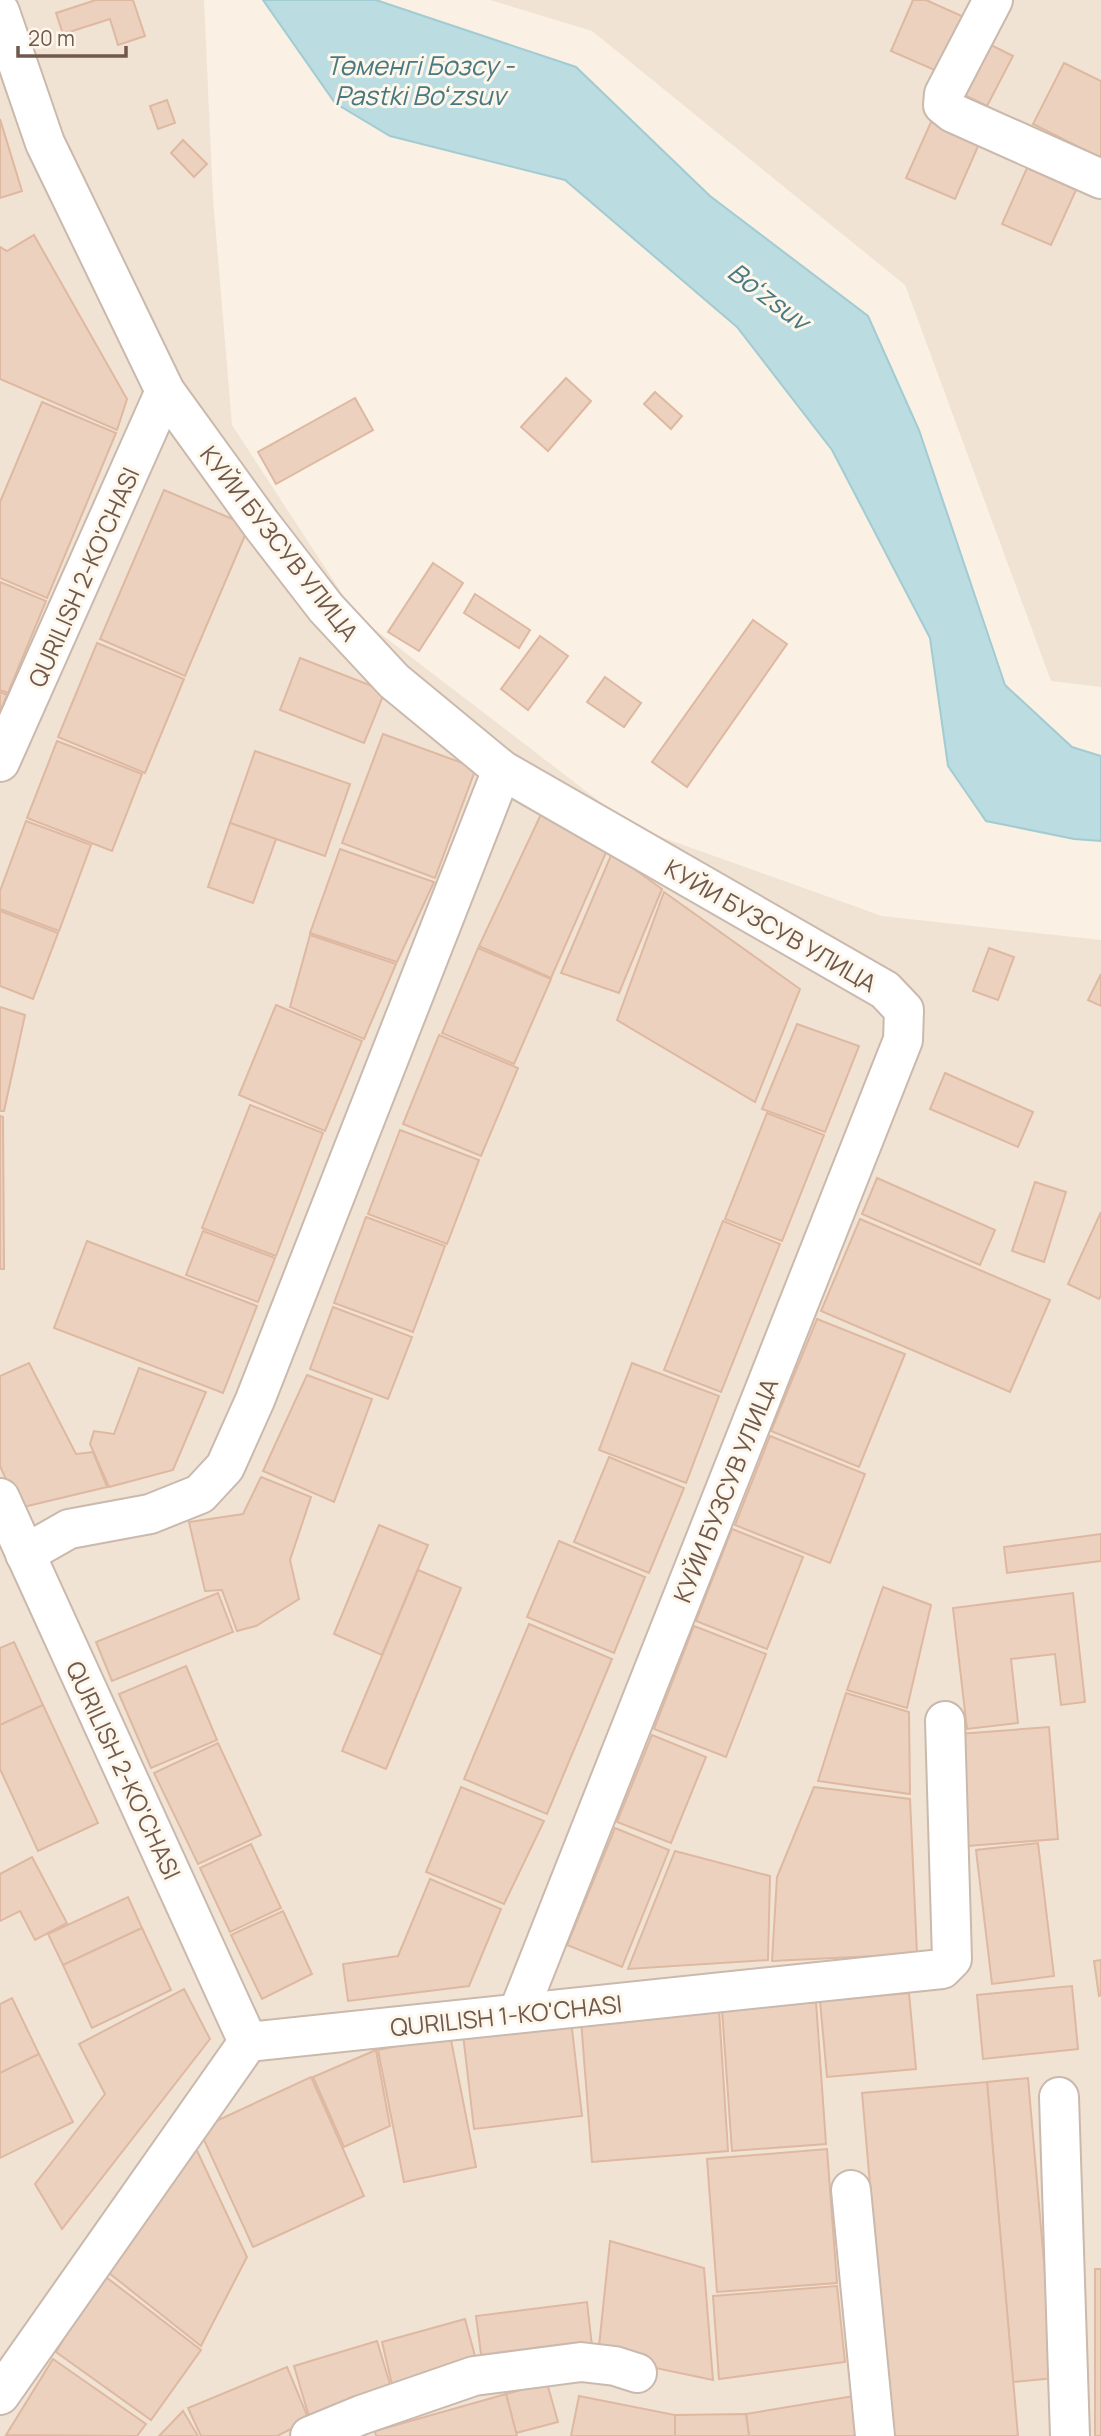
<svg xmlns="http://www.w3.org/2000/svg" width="1101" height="2436" font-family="Manrope,sans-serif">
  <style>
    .residential { fill: #f1e3d3 }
    .water { fill: #bbdce1; stroke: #a2cbd2; stroke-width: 2 }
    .building { fill: #edd1bf; stroke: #deb8a1; stroke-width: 2 }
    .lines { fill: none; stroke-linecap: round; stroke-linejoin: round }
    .minor-casing { stroke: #cab9ac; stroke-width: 42 }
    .minor { stroke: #fff; stroke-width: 38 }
    .labels { text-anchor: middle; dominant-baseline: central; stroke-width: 6; stroke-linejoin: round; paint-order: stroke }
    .street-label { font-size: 24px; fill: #70594c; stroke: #fdf6ea }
    .water-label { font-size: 26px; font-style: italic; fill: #487881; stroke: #fdf6ea }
  </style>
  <rect width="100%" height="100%" fill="#faf1e4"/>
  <g class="residential">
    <path d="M 0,0 L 204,0 L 213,198 L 232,425 L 356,615 L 633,827 L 882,916 L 1101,940 L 1101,2436 L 0,2436 Z"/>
    <path d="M 490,0 L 1101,0 L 1101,687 L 1051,681 L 905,285 L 592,31 Z"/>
  </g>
  <path class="water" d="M 263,0 L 376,0 L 576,67 L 710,196 L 868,316 L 919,430 L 1005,685 L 1072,747 L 1101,756 L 1101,841 L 1074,839 L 986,821 L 948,766 L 930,638 L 832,450 L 737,327 L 565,180 L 390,136 L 335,103 Z"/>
  <g class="building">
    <path d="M 96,0 L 133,0 L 145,36 L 118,45 L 110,19 L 63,34 L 56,13 Z"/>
    <path d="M 913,0 L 926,0 L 964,17 L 939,72 L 891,51 Z"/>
    <path d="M 977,38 L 1013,56 L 987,106 L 952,89 Z"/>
    <path d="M 1064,63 L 1101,81 L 1101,158 L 1033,124 Z"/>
    <path d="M 167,100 L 175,123 L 158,129 L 150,106 Z"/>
    <path d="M 0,119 L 22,191 L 0,198 Z"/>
    <path d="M 931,122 L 979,144 L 955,199 L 906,178 Z"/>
    <path d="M 183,140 L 207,164 L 194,177 L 171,153 Z"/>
    <path d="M 1027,168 L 1076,190 L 1051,245 L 1002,224 Z"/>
    <path d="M 34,235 L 127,399 L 117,430 L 0,379 L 0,247 L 7,251 Z"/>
    <path d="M 566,378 L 591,401 L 548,451 L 521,427 Z"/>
    <path d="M 655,392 L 682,416 L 671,429 L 644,404 Z"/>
    <path d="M 355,398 L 373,430 L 276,484 L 258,452 Z"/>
    <path d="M 42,402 L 116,433 L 47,598 L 0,578 L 0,502 Z"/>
    <path d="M 164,490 L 249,526 L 185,676 L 100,639 Z"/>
    <path d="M 433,563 L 463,583 L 419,651 L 388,632 Z"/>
    <path d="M 0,582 L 46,601 L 8,693 L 0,690 Z"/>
    <path d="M 475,594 L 530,630 L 519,648 L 464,613 Z"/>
    <path d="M 753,620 L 787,644 L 687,787 L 652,762 Z"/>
    <path d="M 540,636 L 568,656 L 528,710 L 501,689 Z"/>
    <path d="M 97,643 L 184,679 L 145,773 L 58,737 Z"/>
    <path d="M 300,658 L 385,691 L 364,743 L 280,710 Z"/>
    <path d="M 605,677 L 641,703 L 624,727 L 587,702 Z"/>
    <path d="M 0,692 L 7,695 L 0,712 Z"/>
    <path d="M 383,734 L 476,768 L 435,878 L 342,843 Z"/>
    <path d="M 57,741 L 142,774 L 112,851 L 27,818 Z"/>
    <path d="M 255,751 L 350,784 L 325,856 L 230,823 Z"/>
    <path d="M 544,808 L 608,848 L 551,978 L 479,946 Z"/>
    <path d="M 26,821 L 91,845 L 59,931 L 0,909 L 0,891 Z"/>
    <path d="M 230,823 L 276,839 L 253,903 L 208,887 Z"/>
    <path d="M 340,849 L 434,882 L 397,962 L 310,933 Z"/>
    <path d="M 612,853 L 662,889 L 619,993 L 561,973 Z"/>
    <path d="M 664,892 L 800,989 L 755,1102 L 617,1020 Z"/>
    <path d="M 0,911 L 58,933 L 33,999 L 0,986 Z"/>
    <path d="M 310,935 L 396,964 L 364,1039 L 290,1007 Z"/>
    <path d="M 478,948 L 551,979 L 514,1064 L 442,1033 Z"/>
    <path d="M 989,948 L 1014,957 L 998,1000 L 973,991 Z"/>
    <path d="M 1101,974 L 1101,1006 L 1088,1000 Z"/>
    <path d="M 276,1005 L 362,1041 L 325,1131 L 239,1095 Z"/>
    <path d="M 0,1007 L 25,1015 L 4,1111 L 0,1111 Z"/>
    <path d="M 797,1024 L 859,1046 L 825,1132 L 762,1109 Z"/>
    <path d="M 439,1035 L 518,1068 L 481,1156 L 403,1124 Z"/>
    <path d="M 945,1073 L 1033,1112 L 1018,1147 L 930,1109 Z"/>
    <path d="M 250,1105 L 323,1133 L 276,1256 L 202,1228 Z"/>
    <path d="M 767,1113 L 824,1135 L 782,1241 L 725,1219 Z"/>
    <path d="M 0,1116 L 3,1117 L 4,1269 L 0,1269 Z"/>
    <path d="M 400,1130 L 479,1160 L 447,1244 L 368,1214 Z"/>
    <path d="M 877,1178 L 995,1230 L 980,1265 L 862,1214 Z"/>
    <path d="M 1035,1182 L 1066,1192 L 1044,1262 L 1012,1251 Z"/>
    <path d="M 1101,1212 L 1101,1295 L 1099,1299 L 1068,1284 Z"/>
    <path d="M 366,1217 L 445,1246 L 413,1332 L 334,1303 Z"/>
    <path d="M 860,1219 L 1050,1300 L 1010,1392 L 821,1311 Z"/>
    <path d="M 723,1221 L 780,1244 L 721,1392 L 664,1370 Z"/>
    <path d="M 203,1231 L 275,1258 L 258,1302 L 186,1275 Z"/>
    <path d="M 87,1241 L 257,1306 L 223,1393 L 54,1328 Z"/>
    <path d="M 333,1307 L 412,1337 L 388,1399 L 310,1369 Z"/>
    <path d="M 817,1319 L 905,1354 L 859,1467 L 771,1431 Z"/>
    <path d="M 29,1363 L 76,1454 L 93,1452 L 107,1487 L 19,1508 L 0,1466 L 0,1376 Z"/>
    <path d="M 632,1363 L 719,1396 L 686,1483 L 599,1450 Z"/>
    <path d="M 139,1368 L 206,1392 L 173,1470 L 109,1487 L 90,1444 L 94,1431 L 114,1434 Z"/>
    <path d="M 307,1375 L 372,1399 L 334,1502 L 263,1471 Z"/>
    <path d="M 770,1436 L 865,1474 L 830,1563 L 735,1525 Z"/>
    <path d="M 609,1457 L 684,1488 L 649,1573 L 574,1542 Z"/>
    <path d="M 261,1477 L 311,1497 L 290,1560 L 299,1599 L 256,1626 L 237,1631 L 222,1590 L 205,1591 L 189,1522 L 243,1514 Z"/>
    <path d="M 379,1525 L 428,1545 L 382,1655 L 334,1634 Z"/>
    <path d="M 732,1529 L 803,1557 L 767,1649 L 696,1621 Z"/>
    <path d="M 1101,1534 L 1101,1561 L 1007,1573 L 1004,1547 Z"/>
    <path d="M 559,1541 L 645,1577 L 614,1653 L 527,1617 Z"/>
    <path d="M 418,1570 L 461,1588 L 386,1769 L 342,1751 Z"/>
    <path d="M 883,1587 L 931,1605 L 907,1708 L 847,1690 Z"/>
    <path d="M 218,1593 L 233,1632 L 112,1681 L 96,1642 Z"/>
    <path d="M 1073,1593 L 1085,1702 L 1061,1705 L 1055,1654 L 1011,1659 L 1018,1723 L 967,1729 L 953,1608 Z"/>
    <path d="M 529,1624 L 612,1659 L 547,1814 L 464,1779 Z"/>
    <path d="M 694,1626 L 766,1654 L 726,1757 L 654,1729 Z"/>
    <path d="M 14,1642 L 43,1705 L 0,1725 L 0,1648 Z"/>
    <path d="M 186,1666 L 217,1740 L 151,1768 L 119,1694 Z"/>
    <path d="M 846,1693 L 909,1712 L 910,1794 L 818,1781 Z"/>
    <path d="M 43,1705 L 98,1823 L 38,1851 L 0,1769 L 0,1725 Z"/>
    <path d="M 1049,1727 L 1058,1839 L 968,1846 L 959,1734 Z"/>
    <path d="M 652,1735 L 706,1757 L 671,1843 L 617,1822 Z"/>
    <path d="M 218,1743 L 261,1835 L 198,1864 L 154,1773 Z"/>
    <path d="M 461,1787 L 544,1821 L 504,1904 L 426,1872 Z"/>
    <path d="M 814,1787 L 910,1799 L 917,1954 L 772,1961 L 777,1877 Z"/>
    <path d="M 615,1828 L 669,1850 L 622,1967 L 567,1945 Z"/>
    <path d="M 1038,1843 L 1054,1976 L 992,1984 L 976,1850 Z"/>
    <path d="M 251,1844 L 281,1908 L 230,1932 L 200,1868 Z"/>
    <path d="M 675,1851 L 770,1876 L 768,1960 L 628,1969 Z"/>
    <path d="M 32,1857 L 67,1923 L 35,1940 L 20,1911 L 0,1921 L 0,1874 Z"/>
    <path d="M 430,1879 L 501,1909 L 469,1986 L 348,2001 L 343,1964 L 398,1956 Z"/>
    <path d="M 128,1897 L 142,1928 L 63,1965 L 48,1934 Z"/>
    <path d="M 283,1911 L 312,1974 L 262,1999 L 231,1935 Z"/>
    <path d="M 142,1928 L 171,1990 L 92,2028 L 63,1965 Z"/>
    <path d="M 1101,1960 L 1101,1995 L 1099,1996 L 1094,1961 Z"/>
    <path d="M 1072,1986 L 1078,2049 L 983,2059 L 977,1995 Z"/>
    <path d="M 184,1989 L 210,2039 L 62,2229 L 35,2184 L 105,2094 L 79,2044 Z"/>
    <path d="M 909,1993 L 916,2069 L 827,2077 L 820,2001 Z"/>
    <path d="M 12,1998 L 39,2054 L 0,2073 L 0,2004 Z"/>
    <path d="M 816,2002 L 826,2144 L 732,2151 L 722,2010 Z"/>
    <path d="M 719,2010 L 728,2151 L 592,2162 L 581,2020 Z"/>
    <path d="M 571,2020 L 582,2116 L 474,2129 L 463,2034 Z"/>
    <path d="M 450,2035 L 476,2167 L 404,2182 L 378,2050 Z"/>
    <path d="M 376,2050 L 390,2126 L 344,2147 L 313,2077 Z"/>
    <path d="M 39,2054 L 73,2122 L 0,2158 L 0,2073 Z"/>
    <path d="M 311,2077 L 364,2196 L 253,2247 L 199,2129 Z"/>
    <path d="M 1028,2078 L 1054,2378 L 1013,2382 L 987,2082 Z"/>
    <path d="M 987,2082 L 1018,2436 L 892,2436 L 862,2093 Z"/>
    <path d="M 191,2138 L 247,2257 L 201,2346 L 104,2269 Z"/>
    <path d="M 827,2149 L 837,2283 L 717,2292 L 707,2159 Z"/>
    <path d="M 610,2241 L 704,2268 L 713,2380 L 598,2356 Z"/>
    <rect x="1095" y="2269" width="6" height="167"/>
    <path d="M 102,2274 L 201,2350 L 151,2420 L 56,2352 Z"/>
    <path d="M 837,2286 L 845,2362 L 719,2379 L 713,2296 Z"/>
    <path d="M 587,2302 L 593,2355 L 483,2369 L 476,2316 Z"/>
    <path d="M 465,2319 L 479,2371 L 394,2393 L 382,2342 Z"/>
    <path d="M 377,2341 L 393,2394 L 310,2420 L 294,2366 Z"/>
    <path d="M 53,2359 L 146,2424 L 137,2436 L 6,2435 Z"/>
    <path d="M 287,2367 L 309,2420 L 277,2436 L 201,2436 L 188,2408 Z"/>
    <path d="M 547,2383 L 558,2422 L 516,2433 L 506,2394 Z"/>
    <path d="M 506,2394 L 517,2436 L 376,2436 L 375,2431 Z"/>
    <path d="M 860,2395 L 864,2436 L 749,2436 L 746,2414 Z"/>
    <path d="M 579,2396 L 675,2415 L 675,2436 L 571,2436 Z"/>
    <path d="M 183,2411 L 198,2436 L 159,2436 Z"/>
    <path d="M 746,2414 L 749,2436 L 675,2436 L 675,2415 Z"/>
  </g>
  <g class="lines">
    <g class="minor-casing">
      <g id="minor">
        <path d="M 993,0 L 944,94 L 943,105 L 953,113 L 1101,179"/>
        <path d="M 0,12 L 45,143 L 165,391 L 261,524 L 326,608 L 394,681 L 502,770 L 885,990 L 904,1010 L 903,1040 L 518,2013"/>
        <path d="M 0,762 L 165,391"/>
        <path d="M 0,1498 L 248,2042"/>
        <path d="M 25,1554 L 69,1529 L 150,1514 L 200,1494 L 225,1467 L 255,1400 L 502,770"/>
        <path d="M 1059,2097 L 1070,2436"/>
        <path d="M 851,2190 L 875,2436"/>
        <path d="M 0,2395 L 248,2042 L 942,1969 L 952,1959 L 945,1721"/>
        <path d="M 310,2436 L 361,2415 L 474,2376 L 581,2362 L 615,2366 L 637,2373"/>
      </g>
    </g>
    <use href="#minor" class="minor"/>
  </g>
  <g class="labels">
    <g class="street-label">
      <text transform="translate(280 543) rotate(52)">КУЙИ БУЗСУВ УЛИЦА</text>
      <text transform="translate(83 577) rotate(-66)">QURILISH 2-KO'CHASI</text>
      <text transform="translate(771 925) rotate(30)">КУЙИ БУЗСУВ УЛИЦА</text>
      <text transform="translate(725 1490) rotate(-68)">КУЙИ БУЗСУВ УЛИЦА</text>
      <text transform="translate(124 1770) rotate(65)">QURILISH 2-KO'CHASI</text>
      <text transform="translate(506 2015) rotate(-6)">QURILISH 1-KO'CHASI</text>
    </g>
    <g class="water-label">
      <text x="420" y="65">Төменгі Бозсу -<tspan x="420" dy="30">Pastki Boʻzsuv</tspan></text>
      <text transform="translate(769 296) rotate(37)">Boʻzsuv</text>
    </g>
  </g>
  <path d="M18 46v10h108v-10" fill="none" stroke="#70594c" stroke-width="3.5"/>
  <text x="28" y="46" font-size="21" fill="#70594c" stroke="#fdf6ea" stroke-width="5" paint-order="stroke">20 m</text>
</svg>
